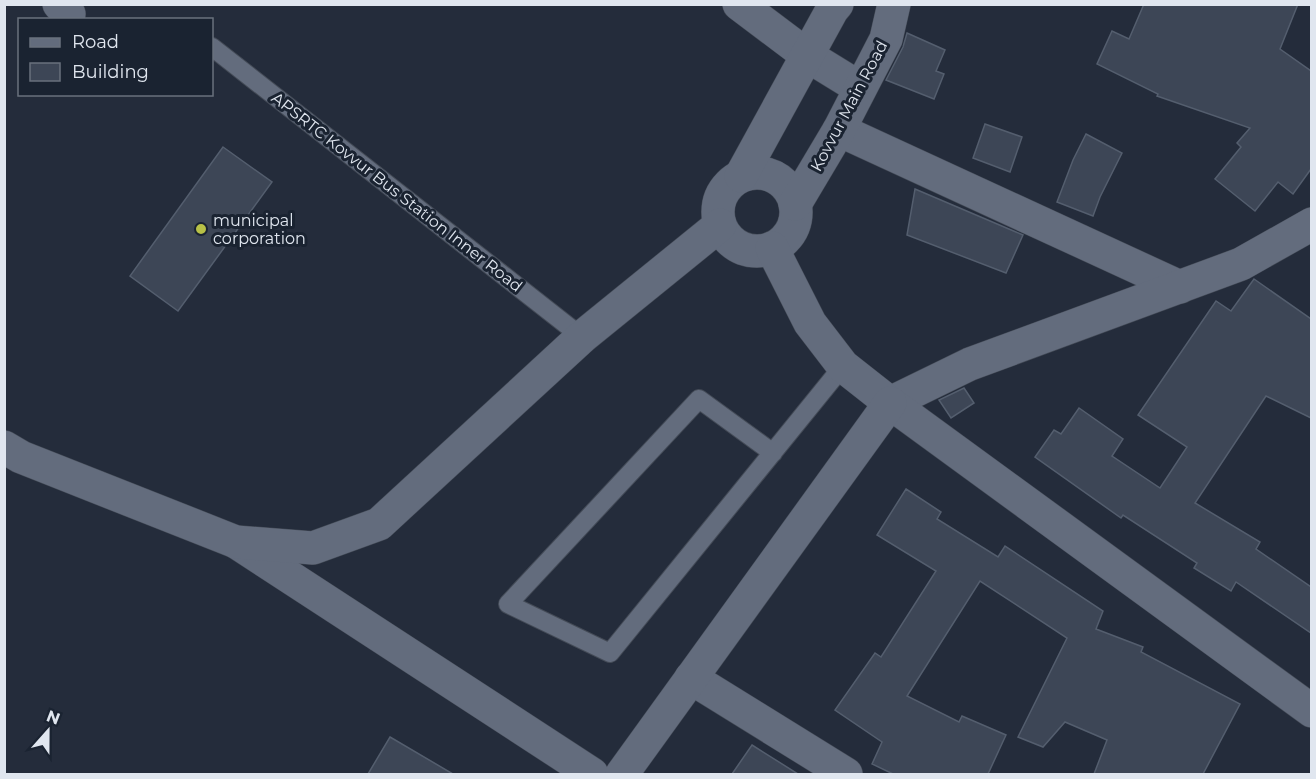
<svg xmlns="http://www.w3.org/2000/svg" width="1316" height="779" font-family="Montserrat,sans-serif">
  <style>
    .building { fill: #3d4656; stroke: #545e6e; stroke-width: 1.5 }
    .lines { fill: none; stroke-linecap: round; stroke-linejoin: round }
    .lane-casing { stroke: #444b57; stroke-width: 20 }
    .street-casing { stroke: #444b57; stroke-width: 34 }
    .secondary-casing { stroke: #444b57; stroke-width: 34 }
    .lane { stroke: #636c7d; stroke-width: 18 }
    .street { stroke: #636c7d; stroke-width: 33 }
    .secondary { stroke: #636c7d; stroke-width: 33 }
    .poi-dot { fill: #b8c147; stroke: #1a2331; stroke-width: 2 }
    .labels { text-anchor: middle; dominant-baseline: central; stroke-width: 6; stroke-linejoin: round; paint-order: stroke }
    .street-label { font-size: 16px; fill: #e0e6ef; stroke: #1a2331 }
    .poi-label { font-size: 16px; fill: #e0e6ef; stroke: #1a2331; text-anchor: start }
  </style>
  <rect width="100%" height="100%" fill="#242c3b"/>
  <g class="building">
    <path d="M 1144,4 L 1298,4 L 1280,49 L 1311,71 L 1311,169 L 1293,194 L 1278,182 L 1255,211 L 1215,179 L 1241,147 L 1237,143 L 1250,128 L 1157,96 L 1158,94 L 1097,64 L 1112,31 L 1129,39 Z"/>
    <path d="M 907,33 L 945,50 L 936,71 L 944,74 L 934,99 L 886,80 L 903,47 Z"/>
    <path d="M 985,124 L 1022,137 L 1010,172 L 973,158 Z"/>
    <path d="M 1086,134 L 1122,153 L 1100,197 L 1093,216 L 1057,202 L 1073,160 Z"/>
    <path d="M 223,147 L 272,182 L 178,311 L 130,276 Z"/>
    <path d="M 915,189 L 1023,235 L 1006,273 L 907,235 Z"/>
    <path d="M 1254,279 L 1311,319 L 1311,418 L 1266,396 L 1195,503 L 1260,542 L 1256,549 L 1311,587 L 1311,633 L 1236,582 L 1231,591 L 1194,568 L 1197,563 L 1123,515 L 1121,518 L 1035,457 L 1054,430 L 1061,434 L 1079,408 L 1123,439 L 1112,456 L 1160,488 L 1187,447 L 1138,415 L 1216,301 L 1231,311 Z"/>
    <path d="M 964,388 L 974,403 L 951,418 L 939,400 Z"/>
    <path d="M 906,489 L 941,512 L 937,519 L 998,557 L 1005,546 L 1103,611 L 1096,629 L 1143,647 L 1141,652 L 1240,704 L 1203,774 L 1094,774 L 1107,740 L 1065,722 L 1043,747 L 1018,737 L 1067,638 L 980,581 L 907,696 L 959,722 L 962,716 L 1006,735 L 988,774 L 893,774 L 872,764 L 882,742 L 835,710 L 875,653 L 881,657 L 936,571 L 877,535 Z"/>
    <path d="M 390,737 L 453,774 L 368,774 Z"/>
    <path d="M 752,745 L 798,774 L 732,774 Z"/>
  </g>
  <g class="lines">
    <g class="lane-casing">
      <g id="lane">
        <path d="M 212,47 L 582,337"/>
        <path d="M 773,453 L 699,399 L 508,604 L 610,653 L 843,366"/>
      </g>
    </g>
    <g class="street-casing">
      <g id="street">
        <path d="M 59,4 L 69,14"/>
        <path d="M 739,4 L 808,56 L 860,88"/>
        <path d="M 839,130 L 1180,287"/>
        <path d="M 890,403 L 970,364 L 1241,264 L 1312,224"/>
        <path d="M 236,542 L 592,774"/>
        <path d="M 691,678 L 846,774"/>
      </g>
    </g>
    <g class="secondary-casing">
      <g id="secondary">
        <circle cx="757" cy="212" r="39"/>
        <path d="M 741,176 L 832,10 L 837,4"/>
        <path d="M 795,204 L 839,130 L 886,39 L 894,4"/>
        <path d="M 772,248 L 810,323 L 843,366 L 890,403 L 1312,711"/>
        <path d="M 4,447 L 21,457 L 236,542 L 313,548 L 379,524 L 582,337 L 720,225"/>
        <path d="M 622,774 L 890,403"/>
      </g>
    </g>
    <use href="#lane" class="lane"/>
    <use href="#street" class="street"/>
    <use href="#secondary" class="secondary"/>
  </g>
  <circle class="poi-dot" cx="201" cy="229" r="6"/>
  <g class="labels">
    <g class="street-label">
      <text transform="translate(849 106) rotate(-62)">Kovvur Main Road</text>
      <text transform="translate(397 192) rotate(38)">APSRTC Kovvur Bus Station Inner Road</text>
    </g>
    <g class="poi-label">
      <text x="213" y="220">municipal<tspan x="213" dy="18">corporation</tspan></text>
    </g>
  </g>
  <rect width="1316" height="779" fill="none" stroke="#e0e6ef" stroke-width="12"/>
  <rect x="18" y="18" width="195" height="78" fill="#1a2331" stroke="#69717d" stroke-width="1.5"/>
  <rect x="30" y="38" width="30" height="9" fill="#636c7d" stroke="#69717d" stroke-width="1.5"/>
  <text x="72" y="48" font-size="18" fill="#e0e6ef">Road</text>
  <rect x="30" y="63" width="30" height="18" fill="#3d4656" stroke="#69717d" stroke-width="1.5"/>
  <text x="72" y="78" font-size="18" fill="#e0e6ef">Building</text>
  <g transform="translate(48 731) rotate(21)" stroke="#1a2331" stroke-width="4.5" paint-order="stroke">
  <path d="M0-4.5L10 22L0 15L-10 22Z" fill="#e0e6ef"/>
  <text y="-9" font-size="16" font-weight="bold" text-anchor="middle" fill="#e0e6ef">N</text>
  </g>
</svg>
